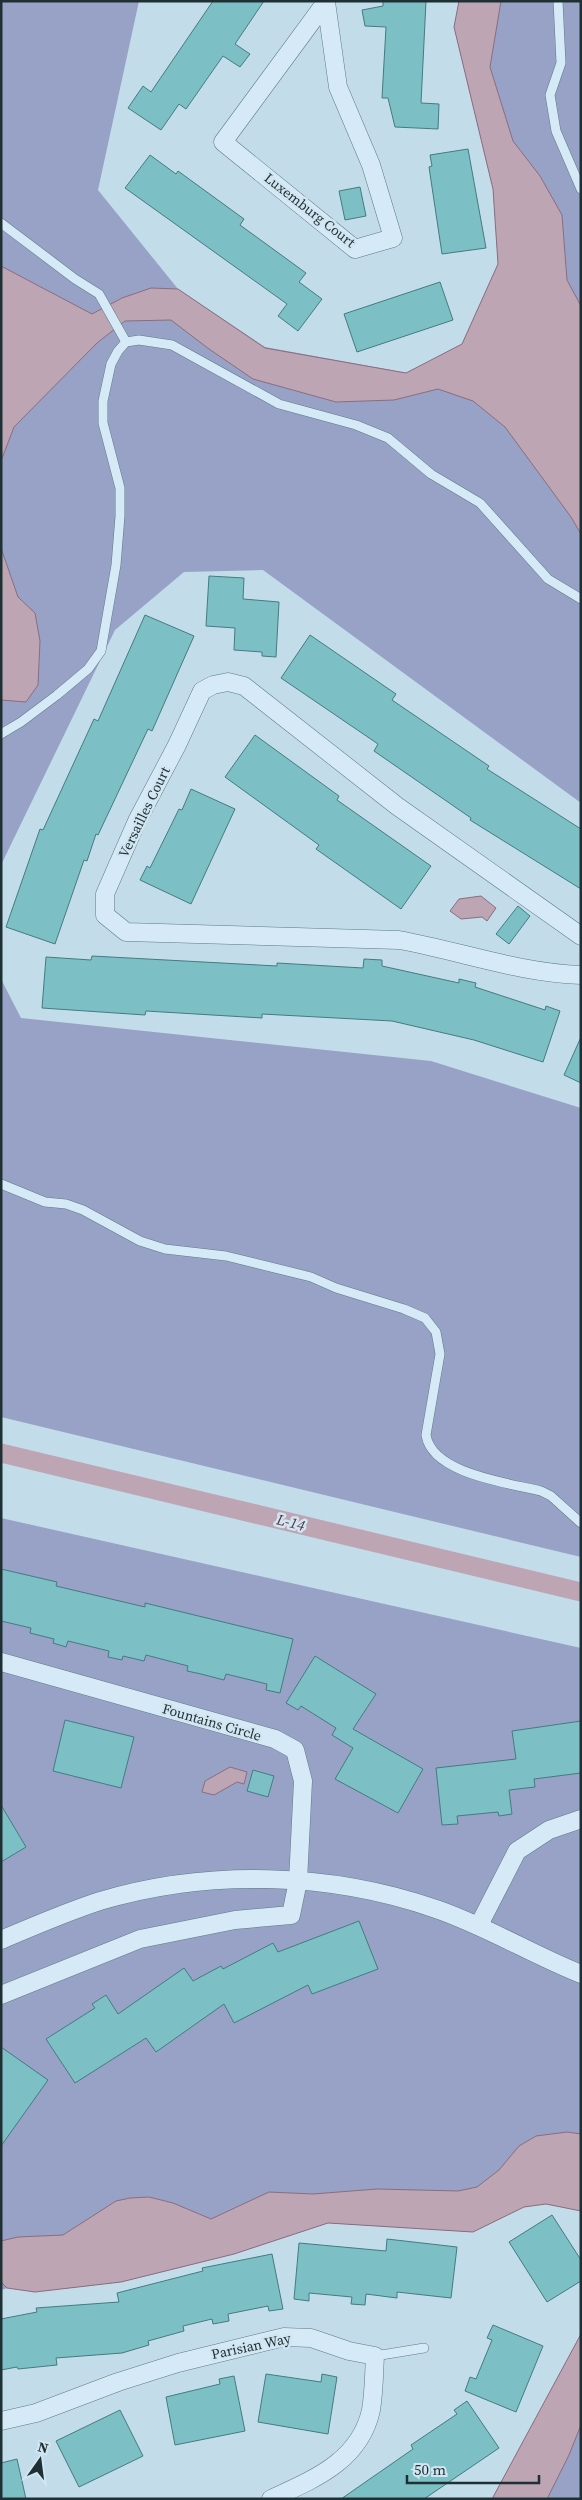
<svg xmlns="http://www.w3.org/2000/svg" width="582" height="2500" font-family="'Source Serif 4',serif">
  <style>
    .green { fill: #98a2c7 }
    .water { fill: #bda5b4; stroke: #8a6d7e }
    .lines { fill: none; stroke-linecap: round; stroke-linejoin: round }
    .canal { stroke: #bda5b4; stroke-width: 19 }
    .building { fill: #7cbfc5; stroke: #437c80 }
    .lane-casing { stroke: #5b7b83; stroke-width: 10 }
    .street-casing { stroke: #5b7b83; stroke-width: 19 }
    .lane { stroke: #d5eaf6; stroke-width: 9 }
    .street { stroke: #d5eaf6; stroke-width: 18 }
    .labels { text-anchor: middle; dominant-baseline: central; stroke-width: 5; stroke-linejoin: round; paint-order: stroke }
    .street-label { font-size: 14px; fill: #1e3034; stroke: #d2e6f2 }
    .water-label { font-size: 15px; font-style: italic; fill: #522f3d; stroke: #d2e6f2 }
  </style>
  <rect width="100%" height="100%" fill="#c3dcea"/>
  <g class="green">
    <path d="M 1,1 L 139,1 L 98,190 L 178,289 L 265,347 L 407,373 L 462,344 L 498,264 L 493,189 L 454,27 L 459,1 L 581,1 L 581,803 L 263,570 L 184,572 L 115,630 L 1,865 Z"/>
    <path d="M 1,979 L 21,1018 L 431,1061 L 581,1108 L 581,1557 L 1,1417 Z"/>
    <path d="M 1,1518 L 581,1648 L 581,2211 L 546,2204 L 524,2207 L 473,2232 L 328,2223 L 234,2254 L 121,2282 L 35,2292 L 8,2288 L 1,2290 Z"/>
    <path d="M 581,2334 L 581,2499 L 492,2499 Z"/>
  </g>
  <g class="water">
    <path d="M 459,1 L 501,1 L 490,67 L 513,141 L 540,176 L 562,215 L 567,280 L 581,306 L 581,534 L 571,517 L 505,427 L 473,401 L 438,389 L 394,400 L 336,402 L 253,379 L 209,349 L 171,320 L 125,321 L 97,343 L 14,427 L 1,461 L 1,266 L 92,314 L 122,298 L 151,288 L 178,289 L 265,348 L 406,373 L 462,344 L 498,264 L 493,189 L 454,27 Z"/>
    <path d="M 1,548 L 18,597 L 35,613 L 40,641 L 38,685 L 26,702 L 1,700 Z"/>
    <path d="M 481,896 L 496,908 L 487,921 L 482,917 L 461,919 L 450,911 L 459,899 Z"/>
    <path d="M 230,1767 L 247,1772 L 244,1784 L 237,1782 L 214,1795 L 202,1792 L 205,1781 Z"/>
    <path d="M 567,2132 L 581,2134 L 581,2211 L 546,2204 L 524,2207 L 473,2232 L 328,2223 L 234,2254 L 121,2282 L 35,2292 L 7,2288 L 1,2282 L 1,2241 L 18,2237 L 63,2235 L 116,2201 L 130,2198 L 149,2197 L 173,2203 L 211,2219 L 269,2192 L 313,2194 L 377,2189 L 458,2191 L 477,2187 L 499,2170 L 519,2146 L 536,2136 Z"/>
    <path d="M 581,2334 L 581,2425 L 569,2455 L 547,2499 L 492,2499 Z"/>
  </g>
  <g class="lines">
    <path class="canal" d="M 1,1453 L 581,1592"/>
  </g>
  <g class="building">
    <path d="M 213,1 L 264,1 L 235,44 L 250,54 L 240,67 L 223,56 L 186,109 L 179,104 L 161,130 L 128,108 L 143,86 L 151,92 Z"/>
    <path d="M 383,1 L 426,1 L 421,103 L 439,104 L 438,129 L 395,127 L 388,98 L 382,98 L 386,27 L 365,26 L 362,10 L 383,6 Z"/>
    <path d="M 468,149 L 486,248 L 442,254 L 429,167 L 432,166 L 430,155 Z"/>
    <path d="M 150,155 L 176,174 L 178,171 L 244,219 L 240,225 L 306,273 L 299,282 L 322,299 L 298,331 L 278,316 L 287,304 L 125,188 Z"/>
    <path d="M 360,187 L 366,216 L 345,220 L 339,191 Z"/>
    <path d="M 440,282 L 453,320 L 357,352 L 344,314 Z"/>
    <path d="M 209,576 L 244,578 L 243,599 L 279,602 L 276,657 L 262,656 L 262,652 L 234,650 L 235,628 L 206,626 Z"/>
    <path d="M 145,615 L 194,636 L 152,731 L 148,729 L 98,835 L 96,834 L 87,861 L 84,860 L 55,944 L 6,927 L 40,829 L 43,830 L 94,719 L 98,721 Z"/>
    <path d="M 310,635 L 396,694 L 392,700 L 489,766 L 487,769 L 581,829 L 581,889 L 470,820 L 471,818 L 374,751 L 378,744 L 281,678 Z"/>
    <path d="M 255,735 L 339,796 L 337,800 L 431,866 L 401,909 L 316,849 L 319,845 L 225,777 Z"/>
    <path d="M 191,789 L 235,809 L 191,904 L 140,880 L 147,866 L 150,868 L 179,809 L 182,810 Z"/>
    <path d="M 518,906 L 530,916 L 509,944 L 496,934 Z"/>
    <path d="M 92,956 L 277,966 L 277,963 L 363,968 L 364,959 L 382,960 L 382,966 L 459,983 L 459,979 L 476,983 L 475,987 L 545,1010 L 546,1006 L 560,1011 L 543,1062 L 474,1040 L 392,1021 L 262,1014 L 262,1018 L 146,1011 L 145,1015 L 42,1008 L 46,957 L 91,960 Z"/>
    <path d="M 581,1037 L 581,1083 L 564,1075 Z"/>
    <path d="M 1,1569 L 57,1582 L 56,1586 L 145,1607 L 145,1603 L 293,1639 L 280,1693 L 266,1690 L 267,1684 L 226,1674 L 224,1680 L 201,1674 L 187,1671 L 188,1666 L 146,1655 L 144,1661 L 123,1656 L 122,1660 L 108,1657 L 109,1651 L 68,1641 L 66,1647 L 53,1643 L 54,1639 L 30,1633 L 31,1628 L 1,1621 Z"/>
    <path d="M 315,1656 L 376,1694 L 353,1729 L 423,1769 L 398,1813 L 335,1779 L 353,1748 L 332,1735 L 336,1728 L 301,1706 L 298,1710 L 286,1703 Z"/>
    <path d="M 65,1720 L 134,1737 L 121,1788 L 53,1771 Z"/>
    <path d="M 581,1721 L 581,1773 L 534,1779 L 535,1787 L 509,1790 L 512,1814 L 499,1816 L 498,1812 L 457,1816 L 458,1824 L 442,1825 L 436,1768 L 516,1759 L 512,1731 Z"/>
    <path d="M 253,1770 L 274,1776 L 268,1797 L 247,1791 Z"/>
    <path d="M 1,1805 L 26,1847 L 1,1862 Z"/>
    <path d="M 359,1921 L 378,1969 L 312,1994 L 308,1985 L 234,2023 L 224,2004 L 156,2052 L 146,2038 L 75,2083 L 46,2039 L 95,2008 L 92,2004 L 106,1995 L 118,2014 L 184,1968 L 193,1981 L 221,1966 L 223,1969 L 273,1943 L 278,1952 Z"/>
    <path d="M 1,2047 L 48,2080 L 1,2146 Z"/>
    <path d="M 552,2215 L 581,2260 L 581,2281 L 547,2302 L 509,2242 Z"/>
    <path d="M 387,2239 L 457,2247 L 451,2298 L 397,2292 L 397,2298 L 366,2294 L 365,2305 L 351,2304 L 352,2297 L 309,2293 L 309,2301 L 294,2299 L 299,2243 L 386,2251 Z"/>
    <path d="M 272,2254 L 283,2309 L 269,2311 L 268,2306 L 228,2314 L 229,2321 L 213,2324 L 212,2319 L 183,2326 L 184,2331 L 148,2341 L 149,2345 L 122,2353 L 56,2358 L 57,2365 L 18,2369 L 17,2367 L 1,2370 L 1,2319 L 37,2312 L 36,2308 L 119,2302 L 117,2293 L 203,2271 L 202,2268 Z"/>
    <path d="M 493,2325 L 543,2346 L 516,2412 L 465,2391 L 470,2377 L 476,2379 L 492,2340 L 487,2338 Z"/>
    <path d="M 266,2374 L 321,2382 L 322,2374 L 337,2377 L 328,2434 L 258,2422 Z"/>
    <path d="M 234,2376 L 245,2431 L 175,2445 L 166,2397 L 220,2384 L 219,2379 Z"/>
    <path d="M 467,2401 L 499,2448 L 424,2499 L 341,2499 L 413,2449 L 411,2445 L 457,2414 L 454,2410 Z"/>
    <path d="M 120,2410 L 143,2456 L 79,2487 L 56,2441 Z"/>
    <path d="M 17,2459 L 26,2499 L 1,2499 L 1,2463 Z"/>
  </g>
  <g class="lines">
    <g class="lane-casing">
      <g id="lane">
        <path d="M 558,1 L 561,63 L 550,95 L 556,131 L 581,189"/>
        <path d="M 1,223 L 75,279 L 99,294 L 126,342"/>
        <path d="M 1,734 L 21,722 L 57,695 L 88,669 L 101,651 L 116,565 L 120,516 L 120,488 L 103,423 L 103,401 L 111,364 L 118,351 L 126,342 L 139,340 L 172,345 L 279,404 L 356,425 L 388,438 L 431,474 L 480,503 L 548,579 L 581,599"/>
        <path d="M 1,1184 L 45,1202 L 66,1204 L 83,1210 L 140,1241 L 165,1249 L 226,1256 L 311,1277 L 336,1288 L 404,1309 L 425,1318 L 436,1332 L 440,1354 L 426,1435 C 432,1474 509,1483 541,1491 L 551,1496 L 581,1523"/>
        <path d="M 375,2356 L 424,2348"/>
      </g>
    </g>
    <g class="street-casing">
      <g id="street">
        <path d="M 326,2 L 338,87 L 371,165 L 393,238 L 355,249 L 223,142 Z"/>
        <path d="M 581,936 L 397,806 L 244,686 L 228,682 L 213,685 L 202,691 L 177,745 L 137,821 L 105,894 L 105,915 L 126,932 L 399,940 C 460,951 519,973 581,975"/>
        <path d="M 1,1662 L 275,1739 L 295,1750 L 303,1781 L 298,1881 L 291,1915 L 235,1920 L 140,1939 L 1,1995"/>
        <path d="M 479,1925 L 517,1851 L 549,1830 L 581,1819"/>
        <path d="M 1,1940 C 34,1926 66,1912 100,1901 C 207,1869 330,1872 436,1909 C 486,1926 531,1954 581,1974"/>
        <path d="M 1,2421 L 36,2413 L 118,2382 L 178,2363 L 284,2337 L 311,2338 L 349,2351 L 375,2356 C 374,2374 374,2392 371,2410 C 360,2461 314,2479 271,2499"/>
      </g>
    </g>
    <use href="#lane" class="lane"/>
    <use href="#street" class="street"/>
  </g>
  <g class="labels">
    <g class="street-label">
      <text transform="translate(310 210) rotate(38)">Luxemburg Court</text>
      <text transform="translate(144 812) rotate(-64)">Versailles Court</text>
      <text transform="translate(212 1722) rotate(16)">Fountains Circle</text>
      <text transform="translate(251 2346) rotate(-12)">Parisian Way</text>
    </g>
    <g class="water-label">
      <text transform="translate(291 1522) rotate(14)">L-14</text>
    </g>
  </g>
  <rect width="582" height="2500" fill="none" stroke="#1e3034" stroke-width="5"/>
  <g transform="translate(40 2460) rotate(14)" stroke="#d2e6f2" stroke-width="4" paint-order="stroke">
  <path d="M0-4L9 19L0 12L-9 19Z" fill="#1e3034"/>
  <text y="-8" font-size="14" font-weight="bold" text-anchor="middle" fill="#1e3034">N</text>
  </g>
  <path d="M407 2475v8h132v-8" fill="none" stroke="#1e3034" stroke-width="2.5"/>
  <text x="414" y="2475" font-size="15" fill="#1e3034" stroke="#d2e6f2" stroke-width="4" paint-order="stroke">50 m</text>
</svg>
